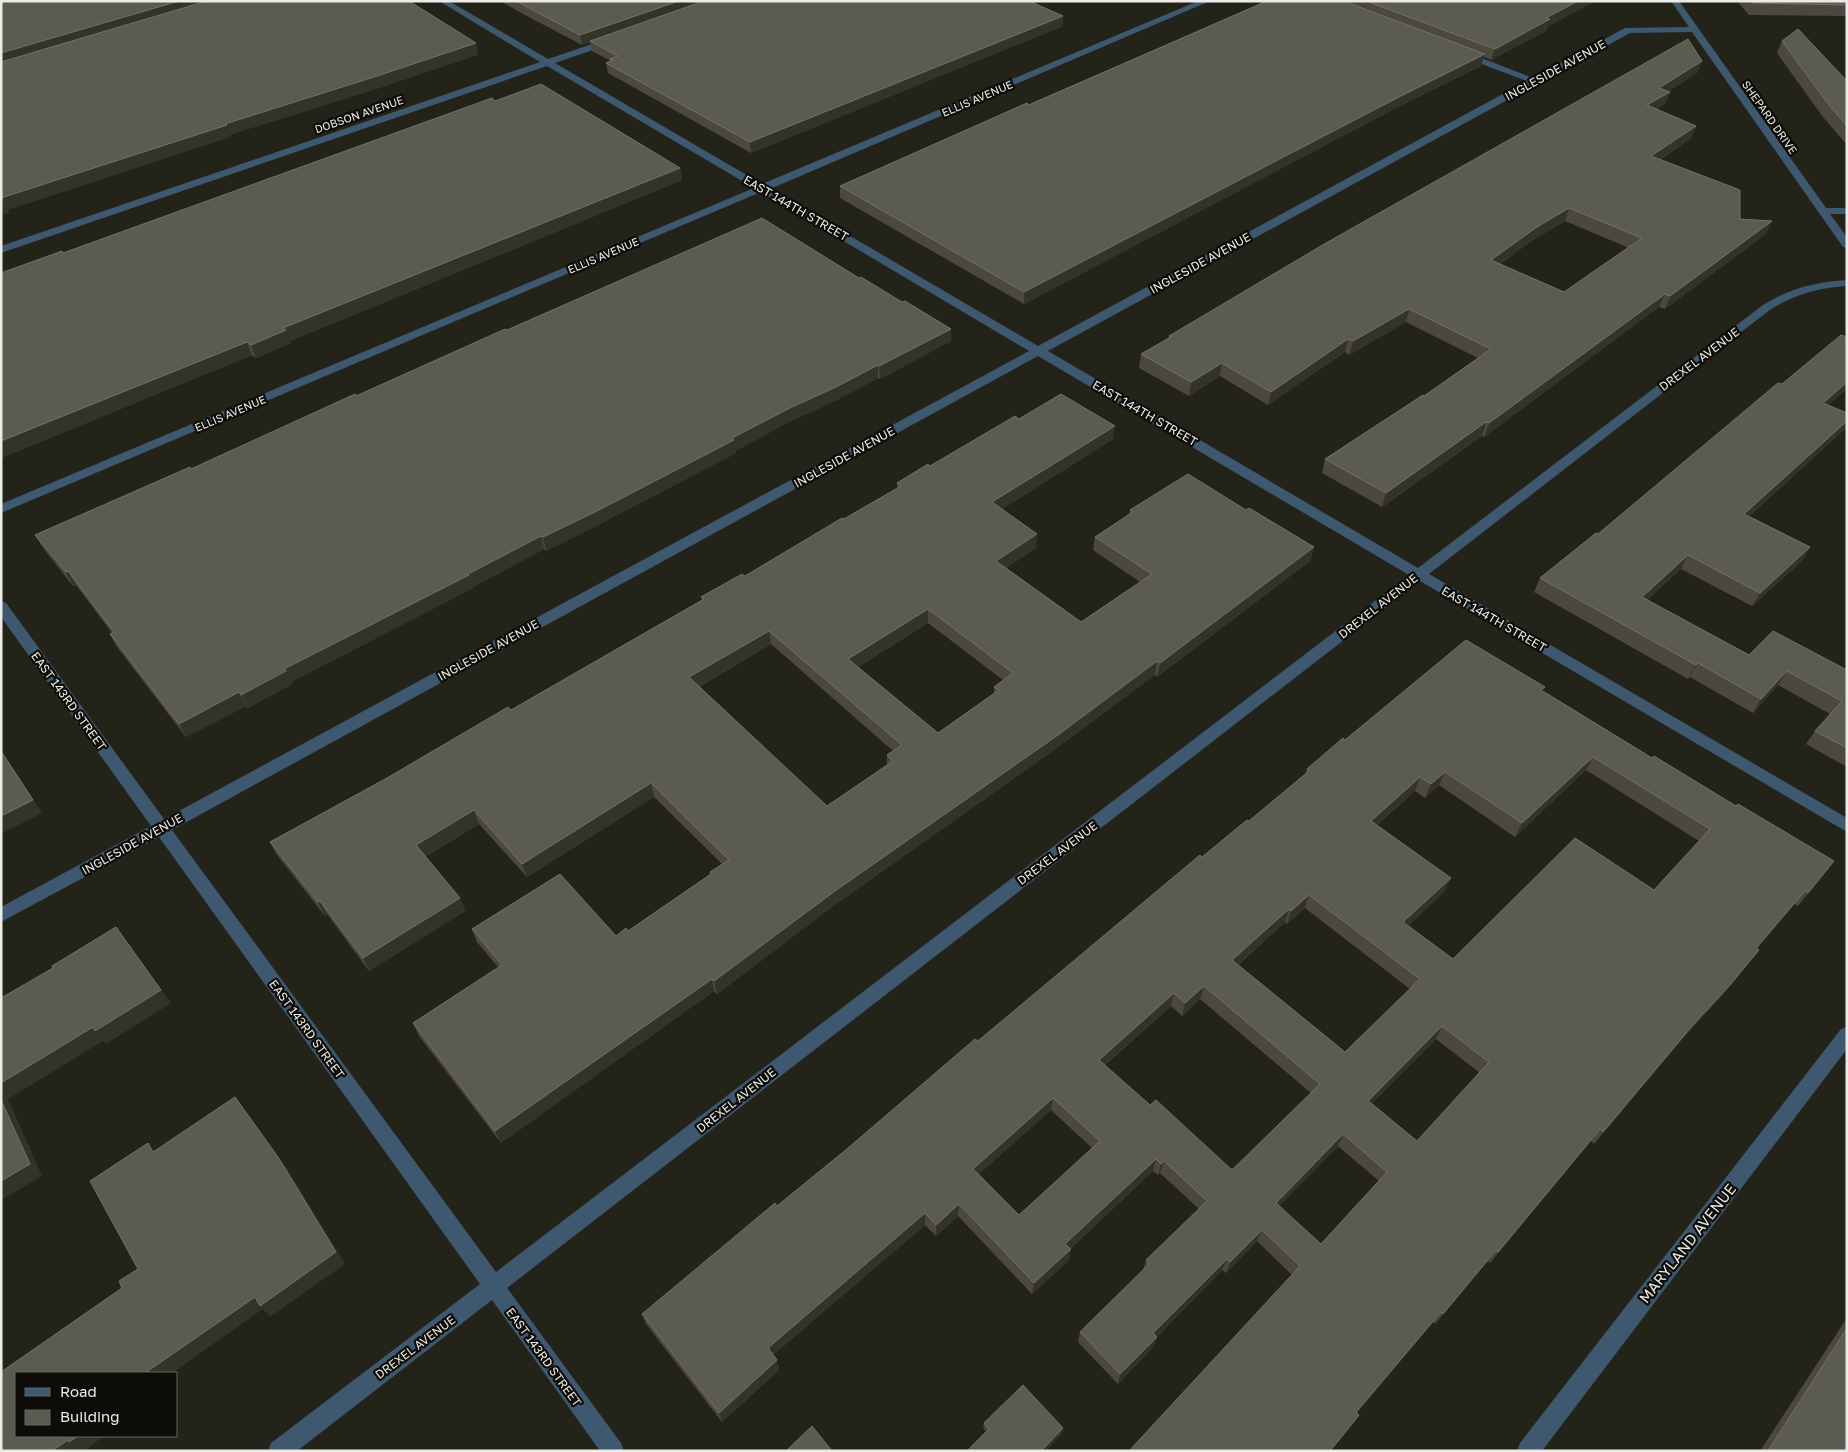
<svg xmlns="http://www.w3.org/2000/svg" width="1848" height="1452" font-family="'Golos Text',sans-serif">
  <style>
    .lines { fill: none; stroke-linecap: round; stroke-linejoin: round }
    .minor { fill: #3d586f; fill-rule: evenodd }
    .wall { fill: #4b493f; fill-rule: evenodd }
    .shaded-wall { fill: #343329 }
    .building { fill: #5c5b51; stroke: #737168; fill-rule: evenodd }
    .labels { text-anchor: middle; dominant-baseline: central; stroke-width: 4.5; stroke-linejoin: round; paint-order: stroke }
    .far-street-label { font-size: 11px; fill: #ecebe5; stroke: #0d0c08 }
    .street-label { font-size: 12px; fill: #ecebe5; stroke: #0d0c08 }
    .near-street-label { font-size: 15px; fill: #ecebe5; stroke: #0d0c08 }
  </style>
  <rect width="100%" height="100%" fill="#24231a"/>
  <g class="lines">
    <g class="minor">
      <path d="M 439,1 L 449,1 L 548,59 L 607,39 L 613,39 L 613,43 L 555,63 L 762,184 L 1198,1 L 1210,1 L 770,189 L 1038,346 L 1527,81 L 1460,56 L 1460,52 L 1466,52 L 1533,78 L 1625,28 L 1689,27 L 1671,1 L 1679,1 L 1826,208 L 1847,208 L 1847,214 L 1830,214 L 1847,237 L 1847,248 L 1843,247 L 1692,32 L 1630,33 L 1048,351 L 1418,568 L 1763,305 C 1790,288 1816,282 1847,280 L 1847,286 C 1818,288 1796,294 1771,309 L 1429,574 L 1847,818 L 1847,832 L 1420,581 L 507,1288 L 621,1443 L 624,1451 L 600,1451 L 492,1300 L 297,1451 L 268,1451 L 271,1443 L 480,1284 L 159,837 L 1,922 L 1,907 L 151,826 L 1,617 L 1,601 L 6,603 L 164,819 L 1029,351 L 761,192 L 1,513 L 1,504 L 754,188 L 547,66 L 1,253 L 1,246 L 540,62 ZM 1038,356 L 1409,575 L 496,1272 L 172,830 Z"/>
      <path d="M 1847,1027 L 1847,1049 L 1542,1451 L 1517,1451 L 1520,1443 L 1841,1029 Z"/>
    </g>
  </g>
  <g class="wall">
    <path d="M 500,1 L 1029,1 L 1063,16 L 1063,26 L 751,153 L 608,73 L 606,63 L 611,61 L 592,51 L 590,42 L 582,45 L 525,15 Z"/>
    <path d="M 1267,1 L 1596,1 L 1548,26 L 1546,31 L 1491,60 L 1484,57 L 1481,66 L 1394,109 L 1024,304 L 840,198 L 840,186 Z"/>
    <path d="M 1737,1 L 1847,1 L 1847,16 L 1749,15 Z"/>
    <path d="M 1782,41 L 1847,81 L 1847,145 L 1823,117 L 1777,53 Z"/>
    <path d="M 1702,61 L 1697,73 L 1669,91 L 1670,92 L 1665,104 L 1656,109 L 1696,126 L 1691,138 L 1660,160 L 1740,219 L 1772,221 L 1766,234 L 1665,309 L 1659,307 L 1484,437 L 1482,436 L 1382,507 L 1322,473 L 1325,459 L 1424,396 L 1478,358 L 1406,322 L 1349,355 L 1345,352 L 1268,405 L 1220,376 L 1189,396 L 1139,368 L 1141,354 L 1168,338 L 1169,336 ZM 1565,221 L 1629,248 L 1564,292 L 1500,264 L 1533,240 Z"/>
    <path d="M 495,101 L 680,168 L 682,180 L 290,341 L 291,343 L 256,358 L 252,355 L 1,458 L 1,273 L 63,253 Z"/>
    <path d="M 859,278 L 951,329 L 951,341 L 880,379 L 878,378 L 837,400 L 791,421 L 735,451 L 736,453 L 598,525 L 546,551 L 544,549 L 473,587 L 473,588 L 291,682 L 292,684 L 248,708 L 246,706 L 186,737 L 117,647 L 110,634 L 112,633 L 76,585 L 73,586 L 43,548 L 35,535 L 191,469 L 356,396 L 507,330 Z"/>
    <path d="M 1847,337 L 1847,389 L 1828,405 L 1847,413 L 1847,426 L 1845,429 L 1749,516 L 1810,547 L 1802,561 L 1752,606 L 1681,569 L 1647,600 L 1749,655 L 1847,670 L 1847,767 L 1806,744 L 1815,731 L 1830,714 L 1778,685 L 1753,713 L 1690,677 L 1688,679 L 1534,592 L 1540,578 L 1598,534 L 1782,384 Z"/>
    <path d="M 1019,419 L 1113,439 L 1002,509 L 1036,548 L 1006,568 L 1081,622 L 1140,582 L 1093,550 L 1095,537 L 1129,514 L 1130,510 L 1246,510 L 1314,547 L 1310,561 L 1157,677 L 1155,675 L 1057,748 L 836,904 L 717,994 L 714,991 L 501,1143 L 419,1036 L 413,1023 L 498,967 L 477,942 L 472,929 L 616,936 L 628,931 L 710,875 L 710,872 L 722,864 L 654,797 L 527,877 L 479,824 L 425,857 L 460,898 L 465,911 L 369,971 L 327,914 L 325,916 L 277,855 L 270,842 L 511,710 L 702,600 L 701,597 L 745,576 L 897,488 L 897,483 ZM 928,623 L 1003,680 L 994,687 L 994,694 L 938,733 L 858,667 ZM 771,644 L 893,751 L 887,755 L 887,765 L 827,806 L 699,687 Z"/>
    <path d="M 1543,691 L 1652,758 L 1834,861 L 1798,906 L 1794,904 L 1757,949 L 1759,950 L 1720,998 L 1683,1038 L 1594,1144 L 1591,1141 L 1490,1263 L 1488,1261 L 1435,1324 L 1433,1322 L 1357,1413 L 1359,1415 L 1353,1424 L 1292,1275 L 1257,1241 L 1226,1273 L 1222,1270 L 1157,1337 L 1153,1347 L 1118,1384 L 1078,1342 L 1080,1332 L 1143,1270 L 1146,1260 L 1199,1209 L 1160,1173 L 1158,1175 L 1153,1171 L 1070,1249 L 1069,1260 L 1032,1294 L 958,1216 L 936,1236 L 925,1225 L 773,1355 L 779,1370 L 722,1422 L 646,1324 L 642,1314 L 777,1206 L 1202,857 L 1249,821 L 1305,774 L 1307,769 L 1345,740 ZM 1586,770 L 1699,841 L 1654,890 L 1453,959 L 1408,926 L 1445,891 L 1377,825 L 1415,791 L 1425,798 L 1439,785 L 1515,837 ZM 1305,908 L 1410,989 L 1345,1052 L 1238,965 L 1285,922 L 1287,924 ZM 1200,999 L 1311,1093 L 1232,1170 L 1150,1105 L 1105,1065 L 1171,1006 L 1182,1016 ZM 1436,1039 L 1480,1073 L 1417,1141 L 1372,1103 ZM 1051,1110 L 1092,1148 L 1019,1215 L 979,1174 ZM 1338,1146 L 1379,1181 L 1321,1244 L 1279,1206 Z"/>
    <path d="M 1847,1318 L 1847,1451 L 1760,1451 Z"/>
    <path d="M 984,1423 L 1063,1428 L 1062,1433 L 1045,1451 L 967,1451 L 986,1431 L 983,1428 Z"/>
  </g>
  <g class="shaded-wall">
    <path d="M 179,1 L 222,1 L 1,66 L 1,53 Z"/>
    <path d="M 679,1 L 709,1 L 590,41 L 590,42 L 582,45 L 580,35 Z"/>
    <path d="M 1578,1 L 1596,1 L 1548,26 L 1546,31 L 1491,60 L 1495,49 L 1546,18 Z"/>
    <path d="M 1063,16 L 1063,26 L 751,153 L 750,142 Z"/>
    <path d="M 476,43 L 478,55 L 377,89 L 230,135 L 231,137 L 8,210 L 10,213 L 1,215 L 1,198 L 225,124 Z"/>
    <path d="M 1485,54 L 1481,66 L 1394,109 L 1024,304 L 1024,292 L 1397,98 Z"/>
    <path d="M 1702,61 L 1697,73 L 1655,100 L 1659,88 Z"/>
    <path d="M 1670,92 L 1665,104 L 1642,118 L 1647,105 Z"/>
    <path d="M 1696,126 L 1691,138 L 1646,169 L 1651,156 Z"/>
    <path d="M 680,168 L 682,180 L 290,341 L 291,343 L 256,358 L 251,345 L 283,328 Z"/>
    <path d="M 1569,208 L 1565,221 L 1533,240 L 1487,273 L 1491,260 L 1537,227 Z"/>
    <path d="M 1772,221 L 1766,234 L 1665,309 L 1670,296 Z"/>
    <path d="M 1665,294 L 1659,307 L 1484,437 L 1489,423 Z"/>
    <path d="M 1409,309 L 1406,322 L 1349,355 L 1353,341 Z"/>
    <path d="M 951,329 L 951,341 L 880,379 L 879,366 Z"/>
    <path d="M 1348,339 L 1345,352 L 1268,405 L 1271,392 Z"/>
    <path d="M 247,342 L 252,355 L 1,458 L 1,441 Z"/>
    <path d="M 1222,363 L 1220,376 L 1189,396 L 1191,382 Z"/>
    <path d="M 878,365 L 878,378 L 837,400 L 791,421 L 735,451 L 736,453 L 598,525 L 546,551 L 543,537 L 790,408 Z"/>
    <path d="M 1847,382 L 1847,389 L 1816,416 L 1823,403 Z"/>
    <path d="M 1847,421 L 1847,426 L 1845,429 L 1737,528 L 1744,514 Z"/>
    <path d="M 1486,422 L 1482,436 L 1382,507 L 1386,493 Z"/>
    <path d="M 1115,426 L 1113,439 L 991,516 L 992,502 Z"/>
    <path d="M 1037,534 L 1036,548 L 995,575 L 996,561 Z"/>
    <path d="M 541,536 L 544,549 L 473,587 L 473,588 L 291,682 L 292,684 L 248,708 L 241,695 L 284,669 Z"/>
    <path d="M 1314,547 L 1310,561 L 1157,677 L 1160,663 Z"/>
    <path d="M 1810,547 L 1802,561 L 1752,606 L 1760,593 Z"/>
    <path d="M 1688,555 L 1681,569 L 1635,611 L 1642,597 Z"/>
    <path d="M 68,571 L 76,585 L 73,586 L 66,572 Z"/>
    <path d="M 928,609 L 928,623 L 849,672 L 848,659 Z"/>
    <path d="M 769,631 L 771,644 L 691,691 L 689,677 Z"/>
    <path d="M 1157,661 L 1155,675 L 1057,748 L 836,904 L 717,994 L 714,981 L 835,891 Z"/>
    <path d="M 1698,663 L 1690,677 L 1688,679 L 1696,665 Z"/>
    <path d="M 1787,671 L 1778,685 L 1753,713 L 1761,699 Z"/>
    <path d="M 239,692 L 246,706 L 186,737 L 179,724 Z"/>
    <path d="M 1,750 L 42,813 L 1,834 Z"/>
    <path d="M 1593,757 L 1586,770 L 1515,837 L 1522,823 Z"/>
    <path d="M 1445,772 L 1439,785 L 1425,798 L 1431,784 Z"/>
    <path d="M 1420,777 L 1415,791 L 1366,834 L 1371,821 Z"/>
    <path d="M 651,783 L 654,797 L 527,877 L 522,864 Z"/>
    <path d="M 474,810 L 479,824 L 421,859 L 416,845 Z"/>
    <path d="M 1451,878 L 1445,891 L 1398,936 L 1403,922 Z"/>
    <path d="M 1805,891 L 1794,904 L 1747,961 L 1756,948 Z"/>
    <path d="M 1309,895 L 1305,908 L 1287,924 L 1291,911 Z"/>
    <path d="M 460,898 L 465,911 L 369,971 L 363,958 Z"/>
    <path d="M 320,901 L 327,914 L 325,916 L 318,902 Z"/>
    <path d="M 1289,909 L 1285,922 L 1228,973 L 1232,960 Z"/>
    <path d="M 116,927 L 171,1003 L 106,1044 L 103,1041 L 8,1099 L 42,1176 L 1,1200 L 1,1083 L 93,1027 Z"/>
    <path d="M 1759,950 L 1720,998 L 1683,1038 L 1594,1144 L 1603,1132 L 1692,1026 Z"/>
    <path d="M 712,979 L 714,991 L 501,1143 L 495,1131 Z"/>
    <path d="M 1204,986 L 1200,999 L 1182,1016 L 1185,1003 Z"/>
    <path d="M 1174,993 L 1171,1006 L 1096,1072 L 1099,1060 Z"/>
    <path d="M 1442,1026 L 1436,1039 L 1362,1113 L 1368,1101 Z"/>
    <path d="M 235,1097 L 287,1169 L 345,1264 L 270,1317 L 263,1309 L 172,1373 L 149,1373 L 148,1371 Z"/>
    <path d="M 1053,1098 L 1051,1110 L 972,1180 L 973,1169 Z"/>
    <path d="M 1600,1129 L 1591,1141 L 1490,1263 L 1498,1252 Z"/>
    <path d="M 1343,1134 L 1338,1146 L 1271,1214 L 1276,1203 Z"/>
    <path d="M 1156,1159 L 1153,1171 L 1063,1255 L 1065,1244 Z"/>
    <path d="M 1164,1161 L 1160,1173 L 1158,1175 L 1161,1164 Z"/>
    <path d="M 959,1204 L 958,1216 L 936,1236 L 936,1225 Z"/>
    <path d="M 925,1213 L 925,1225 L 770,1358 L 768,1348 Z"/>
    <path d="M 1262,1230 L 1257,1241 L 1226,1273 L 1230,1262 Z"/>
    <path d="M 1071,1249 L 1069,1260 L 1032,1294 L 1034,1283 Z"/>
    <path d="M 1496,1250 L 1488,1261 L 1435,1324 L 1443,1314 Z"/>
    <path d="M 1227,1259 L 1222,1270 L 1150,1344 L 1153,1333 Z"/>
    <path d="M 1441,1312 L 1433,1322 L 1350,1421 L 1356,1412 Z"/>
    <path d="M 1157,1337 L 1153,1347 L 1118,1384 L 1120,1374 Z"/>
    <path d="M 777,1360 L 779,1370 L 722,1422 L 719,1413 Z"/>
    <path d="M 1,1363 L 12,1385 L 1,1377 Z"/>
    <path d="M 1359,1415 L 1353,1424 L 1331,1451 L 1330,1451 Z"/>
    <path d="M 1063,1428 L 1062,1433 L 1045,1451 L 1041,1451 Z"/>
    <path d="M 78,1436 L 104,1436 L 84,1451 L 52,1451 L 68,1440 Z"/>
  </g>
  <g class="building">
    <path d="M 1,1 L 179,1 L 1,53 Z"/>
    <path d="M 207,1 L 409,1 L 476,43 L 374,77 L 225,124 L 227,125 L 1,198 L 3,200 L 1,201 L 1,62 Z"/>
    <path d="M 516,1 L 679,1 L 580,35 Z"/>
    <path d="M 704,1 L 1029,1 L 1063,16 L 750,142 L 606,63 L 613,60 L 610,59 L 618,56 L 590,41 Z"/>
    <path d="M 1267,1 L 1343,1 L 1485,54 L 1397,98 L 1024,292 L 840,186 L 1027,103 L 1029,105 Z"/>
    <path d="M 1366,1 L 1578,1 L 1546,18 L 1550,19 L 1495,49 Z"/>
    <path d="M 1751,1 L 1847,1 L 1847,5 L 1753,3 Z"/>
    <path d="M 1798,29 L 1847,81 L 1847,126 L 1829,105 L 1782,41 Z"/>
    <path d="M 1688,39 L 1702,61 L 1659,88 L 1670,92 L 1647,105 L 1696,126 L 1651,156 L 1740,190 L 1740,219 L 1772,221 L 1670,296 L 1665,294 L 1489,423 L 1486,422 L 1386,493 L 1325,459 L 1423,395 L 1424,396 L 1491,349 L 1409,309 L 1353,341 L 1348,339 L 1271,392 L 1222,363 L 1191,382 L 1141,354 L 1171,337 L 1169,336 L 1326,243 ZM 1569,208 L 1642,238 L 1564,292 L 1491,260 L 1537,227 Z"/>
    <path d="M 541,84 L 680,168 L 283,328 L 286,330 L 251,345 L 247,342 L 1,441 L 1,273 L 62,251 L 63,253 L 492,98 L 495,101 Z"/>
    <path d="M 762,218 L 859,278 L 861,277 L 902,302 L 905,301 L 951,329 L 879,366 L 878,365 L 836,387 L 790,408 L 732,438 L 734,440 L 595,512 L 543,537 L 541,536 L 468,574 L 469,575 L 284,669 L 286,671 L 241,695 L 239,692 L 179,724 L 110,634 L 114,632 L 68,571 L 66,572 L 35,535 L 190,467 L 191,469 L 355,394 L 356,396 L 505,329 L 507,330 Z"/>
    <path d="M 1841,335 L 1847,337 L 1847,382 L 1823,403 L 1847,413 L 1847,421 L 1744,514 L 1810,547 L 1760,593 L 1688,555 L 1642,597 L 1749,655 L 1773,631 L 1847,670 L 1847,748 L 1815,731 L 1842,701 L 1787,671 L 1761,699 L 1698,663 L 1696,665 L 1540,578 L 1596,533 L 1598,534 L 1778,383 L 1782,384 Z"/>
    <path d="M 1061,394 L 1115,426 L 992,502 L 1037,534 L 996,561 L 1081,622 L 1152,574 L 1095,537 L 1133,512 L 1130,510 L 1188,474 L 1246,510 L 1249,508 L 1314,547 L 1160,663 L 1157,661 L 1058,735 L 835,891 L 714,981 L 712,979 L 495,1131 L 413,1023 L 502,965 L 472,929 L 560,874 L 616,936 L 626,928 L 628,931 L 711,874 L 710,872 L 729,860 L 651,783 L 522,864 L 474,810 L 416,845 L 460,898 L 363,958 L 320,901 L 318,902 L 270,842 L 387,778 L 508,707 L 511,710 L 704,599 L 701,597 L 742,574 L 745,576 L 842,518 L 844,519 L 901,486 L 897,483 L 928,464 L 930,466 L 1015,416 L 1019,419 ZM 928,609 L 1013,673 L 994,687 L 999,690 L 938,733 L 848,659 ZM 769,631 L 902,745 L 887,755 L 893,761 L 827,806 L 689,677 Z"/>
    <path d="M 1466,640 L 1545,687 L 1541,690 L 1652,758 L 1654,756 L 1736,806 L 1738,804 L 1834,861 L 1808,893 L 1805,891 L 1756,948 L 1759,950 L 1730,985 L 1692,1026 L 1603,1132 L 1600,1129 L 1498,1252 L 1496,1250 L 1443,1314 L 1441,1312 L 1356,1412 L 1359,1415 L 1330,1451 L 1129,1451 L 1300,1266 L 1262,1230 L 1230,1262 L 1227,1259 L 1153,1333 L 1157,1337 L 1120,1374 L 1080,1332 L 1149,1264 L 1146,1260 L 1207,1201 L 1164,1161 L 1161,1164 L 1156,1159 L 1065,1244 L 1071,1249 L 1034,1283 L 959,1204 L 936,1225 L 925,1213 L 768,1348 L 777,1360 L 719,1413 L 642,1314 L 775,1203 L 777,1206 L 847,1149 L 975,1039 L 978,1041 L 1200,855 L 1202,857 L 1247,820 L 1249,821 L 1309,771 L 1307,769 L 1343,738 L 1345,740 ZM 1593,757 L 1710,829 L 1654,890 L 1575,838 L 1453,959 L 1403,922 L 1451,878 L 1371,821 L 1420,777 L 1431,784 L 1445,772 L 1522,823 ZM 1309,895 L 1420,979 L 1345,1052 L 1232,960 L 1289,909 L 1291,911 ZM 1204,986 L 1320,1084 L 1232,1170 L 1156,1100 L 1150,1105 L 1099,1060 L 1174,993 L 1185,1003 ZM 1442,1026 L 1489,1062 L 1417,1141 L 1368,1101 ZM 1053,1098 L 1100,1141 L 1019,1215 L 973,1169 ZM 1343,1134 L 1387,1172 L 1321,1244 L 1276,1203 Z"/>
    <path d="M 1,751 L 33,800 L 1,816 Z"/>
    <path d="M 116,927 L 161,990 L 95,1031 L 93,1027 L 1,1083 L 1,998 L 53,968 L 52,966 Z"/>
    <path d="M 235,1097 L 278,1157 L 336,1252 L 260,1306 L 255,1297 L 148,1371 L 149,1373 L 16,1373 L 16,1436 L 78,1436 L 69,1442 L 68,1440 L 52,1451 L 1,1451 L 1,1372 L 122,1288 L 119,1281 L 138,1269 L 90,1181 L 148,1143 L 153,1152 Z"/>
    <path d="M 1,1100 L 30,1164 L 1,1181 Z"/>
    <path d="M 1847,1328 L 1847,1451 L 1768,1451 Z"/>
    <path d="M 1023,1385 L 1063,1428 L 1041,1451 L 967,1451 L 989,1429 L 984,1423 Z"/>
    <path d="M 812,1426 L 832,1451 L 786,1451 Z"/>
  </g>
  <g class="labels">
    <g class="far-street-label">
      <text transform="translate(977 98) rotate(-23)">ELLIS AVENUE</text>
      <text transform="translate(359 114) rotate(-19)">DOBSON AVENUE</text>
      <text transform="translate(1770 117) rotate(55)">SHEPARD DRIVE</text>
      <text transform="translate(603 255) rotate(-23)">ELLIS AVENUE</text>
      <text transform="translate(230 413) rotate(-23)">ELLIS AVENUE</text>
    </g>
    <g class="street-label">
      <text transform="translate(1555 70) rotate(-29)">INGLESIDE AVENUE</text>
      <text transform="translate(796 208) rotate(30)">EAST 144TH STREET</text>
      <text transform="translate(1200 263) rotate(-29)">INGLESIDE AVENUE</text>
      <text transform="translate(1699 359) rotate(-37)">DREXEL AVENUE</text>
      <text transform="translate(1145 413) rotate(30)">EAST 144TH STREET</text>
      <text transform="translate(844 457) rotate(-29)">INGLESIDE AVENUE</text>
      <text transform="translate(1378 606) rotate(-38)">DREXEL AVENUE</text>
      <text transform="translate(1494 619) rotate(30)">EAST 144TH STREET</text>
      <text transform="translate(488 650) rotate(-29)">INGLESIDE AVENUE</text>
      <text transform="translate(69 701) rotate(54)">EAST 143RD STREET</text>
      <text transform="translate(132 844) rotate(-29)">INGLESIDE AVENUE</text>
      <text transform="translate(1057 853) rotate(-37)">DREXEL AVENUE</text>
      <text transform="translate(307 1029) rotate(54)">EAST 143RD STREET</text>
      <text transform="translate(736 1100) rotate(-38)">DREXEL AVENUE</text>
      <text transform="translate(415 1347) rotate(-37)">DREXEL AVENUE</text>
      <text transform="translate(544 1357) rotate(54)">EAST 143RD STREET</text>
    </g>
    <g class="near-street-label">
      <text transform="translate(1687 1243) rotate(-52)">MARYLAND AVENUE</text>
    </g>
  </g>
  <rect width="1848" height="1452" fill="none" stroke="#ecebe5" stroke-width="5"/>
  <rect x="15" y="1372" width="162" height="65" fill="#0d0c08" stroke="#666560"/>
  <rect x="25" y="1388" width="25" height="8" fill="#3d586f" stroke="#666560"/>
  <text x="60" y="1397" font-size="15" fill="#ecebe5">Road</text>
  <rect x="25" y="1410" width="25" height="15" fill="#5c5b51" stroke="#666560"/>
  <text x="60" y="1422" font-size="15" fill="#ecebe5">Building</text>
</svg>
